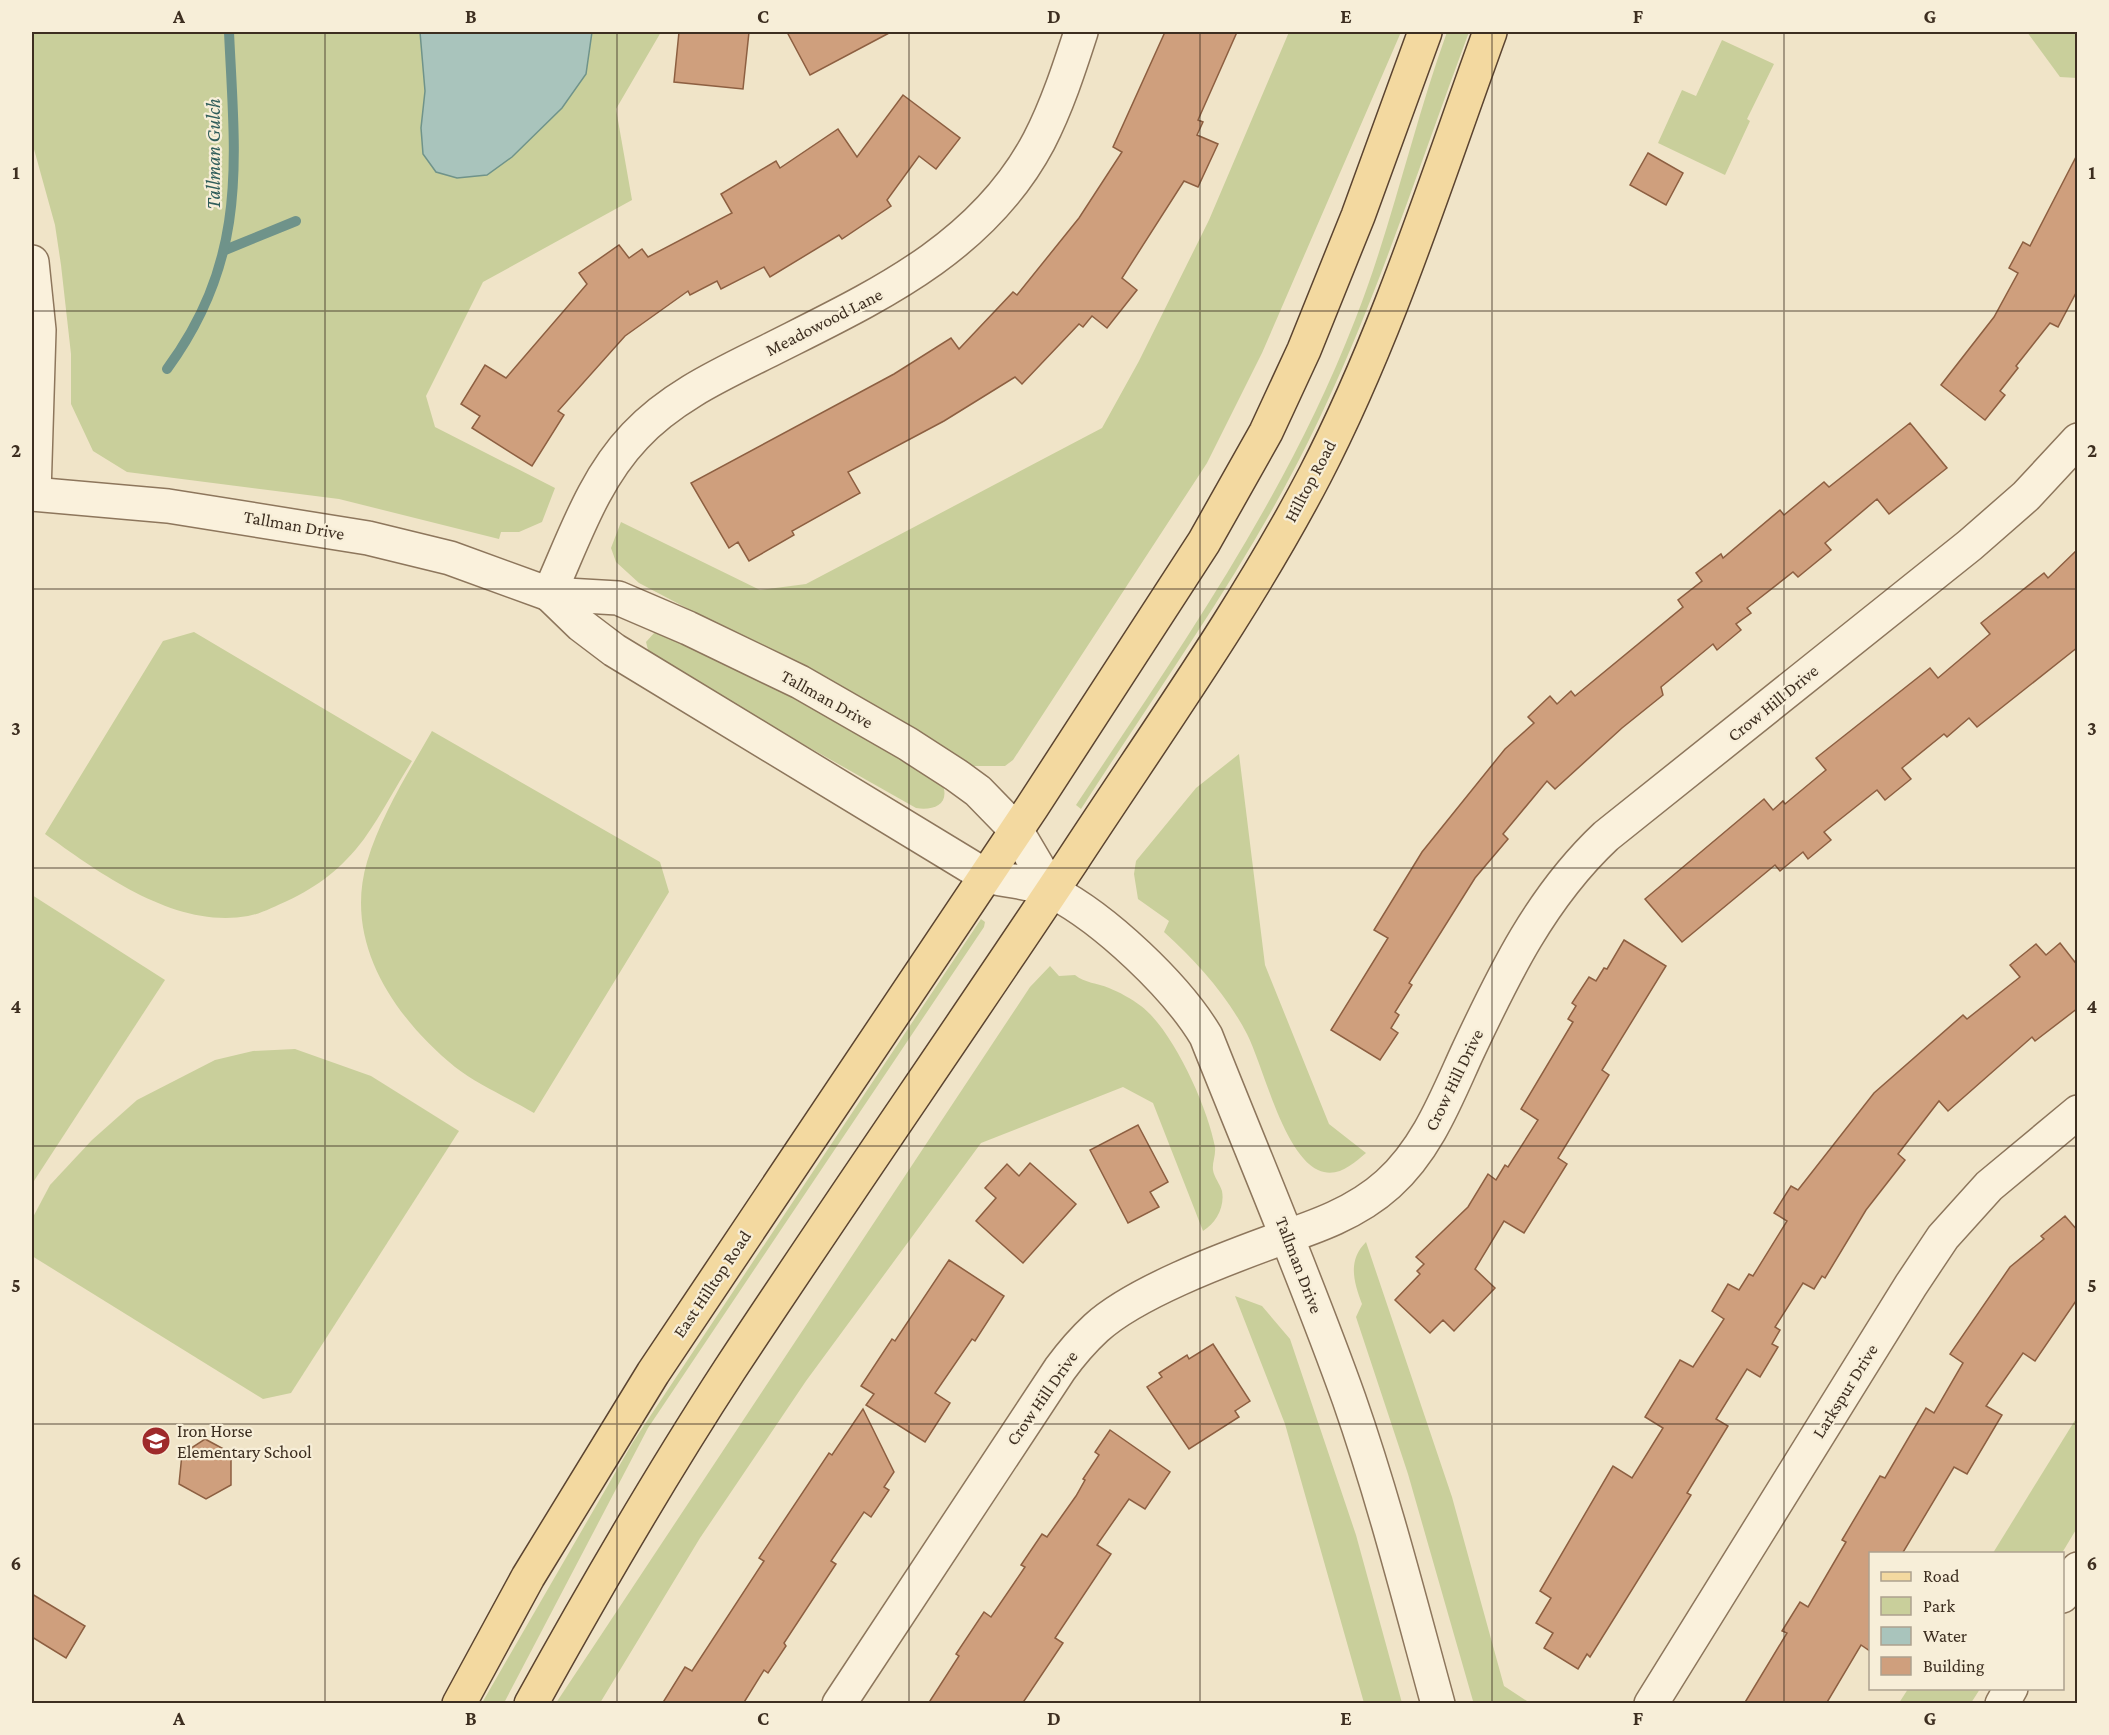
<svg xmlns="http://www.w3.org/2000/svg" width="2109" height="1735" font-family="'Crimson Pro',serif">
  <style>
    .green { fill: #c9cf9b }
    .water { fill: #a9c4bc; stroke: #6f938a; stroke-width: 1.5 }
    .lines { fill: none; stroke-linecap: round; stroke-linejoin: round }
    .stream { stroke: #6f938a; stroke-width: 10 }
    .building { fill: #cf9f7d; stroke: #8d5f41; stroke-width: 1.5 }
    .minor-casing { stroke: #8d765c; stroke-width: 36 }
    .major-casing { stroke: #5b4430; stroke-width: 36 }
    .minor { stroke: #faf1dc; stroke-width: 33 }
    .major { stroke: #f3d9a0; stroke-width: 33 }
    .grid { fill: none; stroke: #3d2e20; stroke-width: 1.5; stroke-opacity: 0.55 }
    .labels { text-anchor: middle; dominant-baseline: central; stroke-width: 4.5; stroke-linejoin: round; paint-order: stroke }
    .street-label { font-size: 18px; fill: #3d2e20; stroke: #f7eed8 }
    .poi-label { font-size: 18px; fill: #3d2e20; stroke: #f7eed8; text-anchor: start }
    .water-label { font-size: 20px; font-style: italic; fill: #2f5d5a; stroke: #f7eed8 }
    .neatline { fill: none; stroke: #3d2e20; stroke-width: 2 }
    .grid-label { font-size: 20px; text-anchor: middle; font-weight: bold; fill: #3d2e20 }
  </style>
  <rect width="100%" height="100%" fill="#f0e4c8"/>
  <g class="green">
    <path d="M 32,32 L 661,32 L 616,109 L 632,200 L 483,282 L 426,396 L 435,427 L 555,488 L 542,522 L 519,532 L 501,532 L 499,539 L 339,499 L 127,472 L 93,451 L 71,404 L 71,354 L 61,265 L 55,225 L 32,142 Z"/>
    <path d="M 1289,32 L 1401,32 L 1262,353 L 1207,463 L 1013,760 L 1005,766 L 972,766 L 717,624 L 639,583 L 616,562 L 611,548 L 621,522 L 760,590 L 806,584 L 1102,428 L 1139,361 L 1209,220 Z"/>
    <path d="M 1447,32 L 1469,32 C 1418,168 1374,309 1309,440 C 1245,570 1159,687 1081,809 L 1076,805 C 1180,648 1286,498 1355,320 C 1392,226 1413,126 1447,32 Z"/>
    <path d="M 2027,32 L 2077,32 L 2077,78 L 2060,77 Z"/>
    <path d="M 1722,40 L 1774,64 L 1747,119 L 1750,121 L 1725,175 L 1658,143 L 1682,90 L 1696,96 Z"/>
    <path d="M 194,632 L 412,761 C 396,786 382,814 364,839 C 342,868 319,886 287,901 C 275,906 261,914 248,916 C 175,929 101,874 45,834 L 163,641 Z"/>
    <path d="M 655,632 L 757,673 L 942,783 C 951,804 934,811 916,808 L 704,688 L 648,650 L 646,642 Z"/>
    <path d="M 432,731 L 660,862 L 669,892 L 534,1113 C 509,1098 478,1085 455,1067 C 395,1018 343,943 367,862 C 381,815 408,773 432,731 Z"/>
    <path d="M 1239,754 L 1265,965 L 1329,1124 L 1366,1153 C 1353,1164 1337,1179 1318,1170 C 1283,1153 1264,1068 1247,1034 C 1226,994 1197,962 1164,932 L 1169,921 L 1138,899 L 1134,874 L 1136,861 L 1196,788 Z"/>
    <path d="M 32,895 L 165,980 L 32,1184 Z"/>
    <path d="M 981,919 L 985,922 L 984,927 L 648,1428 L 504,1703 L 482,1703 L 633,1442 Z"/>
    <path d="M 1050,966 L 1059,976 L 1075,975 C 1085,983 1097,983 1109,988 C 1119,992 1132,999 1141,1006 C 1173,1030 1208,1108 1215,1147 C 1216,1155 1212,1163 1213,1170 C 1214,1177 1220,1184 1222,1191 C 1225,1207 1216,1223 1203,1231 L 1153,1103 L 1123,1087 L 981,1143 L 806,1381 L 700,1538 L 600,1703 L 556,1703 L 1030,987 Z"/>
    <path d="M 295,1049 L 371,1076 L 459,1131 L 291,1393 L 263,1399 L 32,1256 L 32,1219 L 50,1185 L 92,1140 L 137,1100 L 215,1060 L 253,1051 Z"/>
    <path d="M 1366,1242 L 1452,1497 L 1504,1686 L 1530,1703 L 1476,1704 L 1473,1701 L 1408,1474 L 1356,1317 L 1362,1304 C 1354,1282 1347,1261 1366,1242 Z"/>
    <path d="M 1235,1296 L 1262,1306 L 1290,1339 L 1356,1535 L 1402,1703 L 1364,1703 L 1285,1424 Z"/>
    <path d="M 2077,1417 L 2077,1528 L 2062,1553 L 1993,1553 Z"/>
    <path d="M 1908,1689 L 1908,1688 L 1980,1689 L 1971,1703 L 1899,1703 Z"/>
  </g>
  <path class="water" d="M 420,32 L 592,32 L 586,74 L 562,108 L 512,157 L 487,175 L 457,178 L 436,172 L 423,154 L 421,128 L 425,91 Z"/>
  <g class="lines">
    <g class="stream">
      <path d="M 225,250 L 296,221"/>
      <path d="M 167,369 C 249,257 235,161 229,32"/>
    </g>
  </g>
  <g class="building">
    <path d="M 679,32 L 749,32 L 743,89 L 674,82 Z"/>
    <path d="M 787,32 L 891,32 L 810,75 Z"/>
    <path d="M 1165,32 L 1237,32 L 1198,120 L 1203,122 L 1197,135 L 1218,144 L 1198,187 L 1184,181 L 1122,278 L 1137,290 L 1107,328 L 1092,316 L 1083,327 L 1079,324 L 1022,384 L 1015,377 L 944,421 L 848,472 L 860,493 L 792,531 L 794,535 L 749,561 L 738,542 L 729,548 L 691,483 L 894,374 L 951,338 L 959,349 L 1013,292 L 1017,295 L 1079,218 L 1122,152 L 1113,147 Z"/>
    <path d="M 903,95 L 960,138 L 936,169 L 919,156 L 887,200 L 891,206 L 842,239 L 839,235 L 770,277 L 764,267 L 721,289 L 717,281 L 690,295 L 688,291 L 625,336 L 558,411 L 564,415 L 532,466 L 472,428 L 480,416 L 461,404 L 485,365 L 506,378 L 587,284 L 579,273 L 619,245 L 629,258 L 642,249 L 648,257 L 732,213 L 721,194 L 776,161 L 780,168 L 838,129 L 857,157 Z"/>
    <path d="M 1648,153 L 1683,173 L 1666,205 L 1630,185 Z"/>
    <path d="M 2078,153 L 2078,289 L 2058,327 L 2050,323 L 2016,366 L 2018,368 L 2000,391 L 2005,395 L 1985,420 L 1941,385 L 1994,317 L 2018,273 L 2009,268 L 2023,242 L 2030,246 Z"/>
    <path d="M 1910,423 L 1947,468 L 1889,514 L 1877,499 L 1825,543 L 1831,550 L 1798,577 L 1793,572 L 1747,608 L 1751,613 L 1736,624 L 1741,630 L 1717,650 L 1713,644 L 1661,687 L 1663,695 L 1622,728 L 1555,789 L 1547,781 L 1503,834 L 1508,839 L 1475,878 L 1409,983 L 1412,985 L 1395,1012 L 1399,1015 L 1391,1028 L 1398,1033 L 1380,1060 L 1331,1030 L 1388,938 L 1374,930 L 1422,852 L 1505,749 L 1534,723 L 1528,717 L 1550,696 L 1557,704 L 1571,691 L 1575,696 L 1683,607 L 1678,600 L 1702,581 L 1696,573 L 1721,554 L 1723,558 L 1780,510 L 1784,515 L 1824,482 L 1829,487 Z"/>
    <path d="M 2078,549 L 2078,647 L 1977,727 L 1969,718 L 1947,737 L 1944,734 L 1902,768 L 1911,779 L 1885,800 L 1877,790 L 1824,832 L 1831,840 L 1808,859 L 1803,852 L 1780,871 L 1775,865 L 1682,942 L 1645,899 L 1764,799 L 1773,810 L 1783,801 L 1785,804 L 1826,770 L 1816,758 L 1930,668 L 1938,678 L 1990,634 L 1981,623 L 2044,573 L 2048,578 Z"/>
    <path d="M 1624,940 L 1666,966 L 1602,1070 L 1609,1075 L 1558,1158 L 1567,1164 L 1524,1233 L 1504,1221 L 1475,1269 L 1495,1288 L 1454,1331 L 1443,1320 L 1430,1333 L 1395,1300 L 1420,1274 L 1417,1271 L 1424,1264 L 1416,1257 L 1468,1207 L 1488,1174 L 1496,1180 L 1505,1165 L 1508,1167 L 1538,1120 L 1521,1109 L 1573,1022 L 1568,1019 L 1576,1006 L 1572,1003 L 1589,977 L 1596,981 L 1604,968 L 1607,969 Z"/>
    <path d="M 2060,943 L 2078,966 L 2078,1008 L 2035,1041 L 2032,1037 L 1948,1111 L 1939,1101 L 1898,1154 L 1905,1160 L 1866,1210 L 1825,1278 L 1822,1276 L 1814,1289 L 1803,1283 L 1775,1327 L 1780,1330 L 1772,1344 L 1778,1347 L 1760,1377 L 1747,1369 L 1716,1419 L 1728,1426 L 1687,1493 L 1691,1495 L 1590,1657 L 1587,1654 L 1578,1669 L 1544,1648 L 1553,1633 L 1536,1623 L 1551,1598 L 1540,1591 L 1613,1466 L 1632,1478 L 1663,1428 L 1645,1417 L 1680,1360 L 1693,1367 L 1724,1319 L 1712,1311 L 1728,1284 L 1739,1290 L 1749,1274 L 1753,1276 L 1787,1221 L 1774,1213 L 1791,1186 L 1798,1190 L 1874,1093 L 1963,1015 L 1967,1019 L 2020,977 L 2010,965 L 2036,944 L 2046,955 Z"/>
    <path d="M 1138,1125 L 1168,1182 L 1150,1192 L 1159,1207 L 1128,1223 L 1090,1150 Z"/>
    <path d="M 1030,1163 L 1076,1204 L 1023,1263 L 976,1221 L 996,1198 L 985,1188 L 1007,1164 L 1019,1176 Z"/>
    <path d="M 2065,1216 L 2078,1231 L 2078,1298 L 2035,1361 L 2023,1353 L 1986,1406 L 2002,1415 L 1967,1474 L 1954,1467 L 1902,1554 L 1870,1554 L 1870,1651 L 1861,1645 L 1826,1704 L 1744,1704 L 1787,1633 L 1782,1631 L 1800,1602 L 1808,1607 L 1846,1542 L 1842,1540 L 1880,1476 L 1885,1478 L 1926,1408 L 1934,1413 L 1963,1363 L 1950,1354 L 2010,1267 L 2044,1239 L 2041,1236 Z"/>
    <path d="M 949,1260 L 1004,1296 L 975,1341 L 972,1339 L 935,1393 L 950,1403 L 925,1442 L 866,1405 L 874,1394 L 861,1386 L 892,1339 L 895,1341 Z"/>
    <path d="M 1213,1344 L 1250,1401 L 1235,1411 L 1239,1417 L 1189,1449 L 1147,1387 L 1162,1377 L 1159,1373 L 1187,1355 L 1189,1359 Z"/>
    <path d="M 863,1409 L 894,1472 L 884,1487 L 889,1490 L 871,1517 L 864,1512 L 831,1561 L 836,1564 L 784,1643 L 786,1646 L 768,1673 L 764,1670 L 743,1704 L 662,1704 L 685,1667 L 692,1671 L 764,1561 L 759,1558 L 829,1453 L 832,1455 Z"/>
    <path d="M 1110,1430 L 1170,1472 L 1145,1509 L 1129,1499 L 1097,1545 L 1111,1554 L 1055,1638 L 1063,1643 L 1022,1704 L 928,1704 L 959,1656 L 956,1654 L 984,1612 L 991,1617 L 1025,1567 L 1021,1565 L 1042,1534 L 1047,1537 L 1076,1496 L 1085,1480 L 1083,1479 L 1099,1455 L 1095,1452 Z"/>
    <path d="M 205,1439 L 231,1453 L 231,1485 L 206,1499 L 179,1484 L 182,1454 Z"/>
    <path d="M 32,1594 L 85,1626 L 66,1658 L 32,1637 Z"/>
  </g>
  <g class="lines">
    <g class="minor-casing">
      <g id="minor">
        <path d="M 32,262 L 39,330 L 34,494"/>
        <path d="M 32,494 L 168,506 L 368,538 L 450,558 L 549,594 L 618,598 L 688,628 L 800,682 L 908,744 L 956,775 L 978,791 L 1016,830 L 1052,891"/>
        <path d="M 549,594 L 581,625 L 614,650 L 986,876 C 1006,881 1035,882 1053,892 C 1105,919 1176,986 1206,1036 C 1254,1157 1305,1276 1349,1399 C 1384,1499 1410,1602 1438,1704"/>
        <path d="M 549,594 C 574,539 593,480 635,436 C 672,396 724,373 772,349 C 875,297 982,249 1039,141 C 1057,106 1069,69 1081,32"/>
        <path d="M 2062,1596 L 2078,1569"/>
        <path d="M 839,1704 L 1060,1369 C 1071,1354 1083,1340 1096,1328 C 1134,1293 1222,1260 1271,1242 C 1312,1228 1355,1214 1388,1184 C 1427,1149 1446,1099 1467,1053 C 1504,974 1541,897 1606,836 L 1970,545 L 2026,496 L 2078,440"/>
        <path d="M 1651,1704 L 1911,1285 L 1943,1237 L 1989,1186 L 2078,1112"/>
        <path d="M 2002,1704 L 2011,1688"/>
      </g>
    </g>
    <g class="major-casing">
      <g id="major">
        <path d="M 459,1704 L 528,1577 L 653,1373 L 1032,807 L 1204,542 L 1266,432 L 1304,350 L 1358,216 L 1425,32"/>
        <path d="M 531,1704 C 594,1590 659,1478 730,1369 C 842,1199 959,1031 1072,861 C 1155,734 1245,609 1315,475 C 1388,334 1436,180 1490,32"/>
      </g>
    </g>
    <use href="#minor" class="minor"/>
    <use href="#major" class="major"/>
  </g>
  <path class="grid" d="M 325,32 L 325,1704M 617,32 L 617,1704M 909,32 L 909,1704M 1200,32 L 1200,1704M 1492,32 L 1492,1704M 1784,32 L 1784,1704M 32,311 L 2078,311M 32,589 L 2078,589M 32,868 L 2078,868M 32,1146 L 2078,1146M 32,1424 L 2078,1424"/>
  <defs>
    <g id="school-disc" transform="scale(1.5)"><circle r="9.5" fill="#9e2a2b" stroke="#f7eed8"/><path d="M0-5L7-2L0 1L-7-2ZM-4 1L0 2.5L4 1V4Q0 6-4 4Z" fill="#fff"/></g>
  </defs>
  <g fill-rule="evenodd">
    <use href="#school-disc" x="156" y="1441"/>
  </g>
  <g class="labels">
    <g class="street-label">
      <text transform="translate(824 322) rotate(-27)">Meadowood Lane</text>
      <text transform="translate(1310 481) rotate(-62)">Hilltop Road</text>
      <text transform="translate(294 525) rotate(10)">Tallman Drive</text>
      <text transform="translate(827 699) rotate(29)">Tallman Drive</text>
      <text transform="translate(1773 703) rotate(-39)">Crow Hill Drive</text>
      <text transform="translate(1454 1080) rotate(-64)">Crow Hill Drive</text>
      <text transform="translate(1299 1265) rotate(69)">Tallman Drive</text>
      <text transform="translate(712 1284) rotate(-56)">East Hilltop Road</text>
      <text transform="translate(1845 1391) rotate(-58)">Larkspur Drive</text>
      <text transform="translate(1042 1398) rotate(-55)">Crow Hill Drive</text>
    </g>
    <g class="poi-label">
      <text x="177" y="1431">Iron Horse<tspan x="177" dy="21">Elementary School</tspan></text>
    </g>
    <g class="water-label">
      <text transform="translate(213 154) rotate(-90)">Tallman Gulch</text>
    </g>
  </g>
  <rect width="2109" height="1735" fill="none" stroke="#f7eed8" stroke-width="66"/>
  <rect x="1869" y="1552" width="195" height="138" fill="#f7eed8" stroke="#ada18e" stroke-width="1.5"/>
  <rect x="1881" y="1572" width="30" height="9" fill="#f3d9a0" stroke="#ada18e" stroke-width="1.5"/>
  <text x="1923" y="1582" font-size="18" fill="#3d2e20">Road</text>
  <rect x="1881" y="1597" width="30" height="18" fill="#c9cf9b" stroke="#ada18e" stroke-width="1.5"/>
  <text x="1923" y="1612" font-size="18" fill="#3d2e20">Park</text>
  <rect x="1881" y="1627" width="30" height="18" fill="#a9c4bc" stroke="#ada18e" stroke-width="1.5"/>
  <text x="1923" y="1642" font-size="18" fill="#3d2e20">Water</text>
  <rect x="1881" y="1657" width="30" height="18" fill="#cf9f7d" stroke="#ada18e" stroke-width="1.5"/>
  <text x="1923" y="1672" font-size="18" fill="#3d2e20">Building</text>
  <rect x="33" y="33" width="2043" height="1669" class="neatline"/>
  <g class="grid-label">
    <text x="179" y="23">A</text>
    <text x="471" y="23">B</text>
    <text x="763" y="23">C</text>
    <text x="1054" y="23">D</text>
    <text x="1346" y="23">E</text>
    <text x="1638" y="23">F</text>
    <text x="1930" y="23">G</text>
    <text x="16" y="179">1</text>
    <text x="2092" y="179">1</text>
    <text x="16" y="457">2</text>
    <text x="2092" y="457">2</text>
    <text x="16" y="735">3</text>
    <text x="2092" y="735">3</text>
    <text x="16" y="1013">4</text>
    <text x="2092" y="1013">4</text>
    <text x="16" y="1292">5</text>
    <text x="2092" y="1292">5</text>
    <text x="16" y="1570">6</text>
    <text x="2092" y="1570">6</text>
    <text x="179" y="1725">A</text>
    <text x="471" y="1725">B</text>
    <text x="763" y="1725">C</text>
    <text x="1054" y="1725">D</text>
    <text x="1346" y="1725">E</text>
    <text x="1638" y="1725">F</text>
    <text x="1930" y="1725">G</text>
  </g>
</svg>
